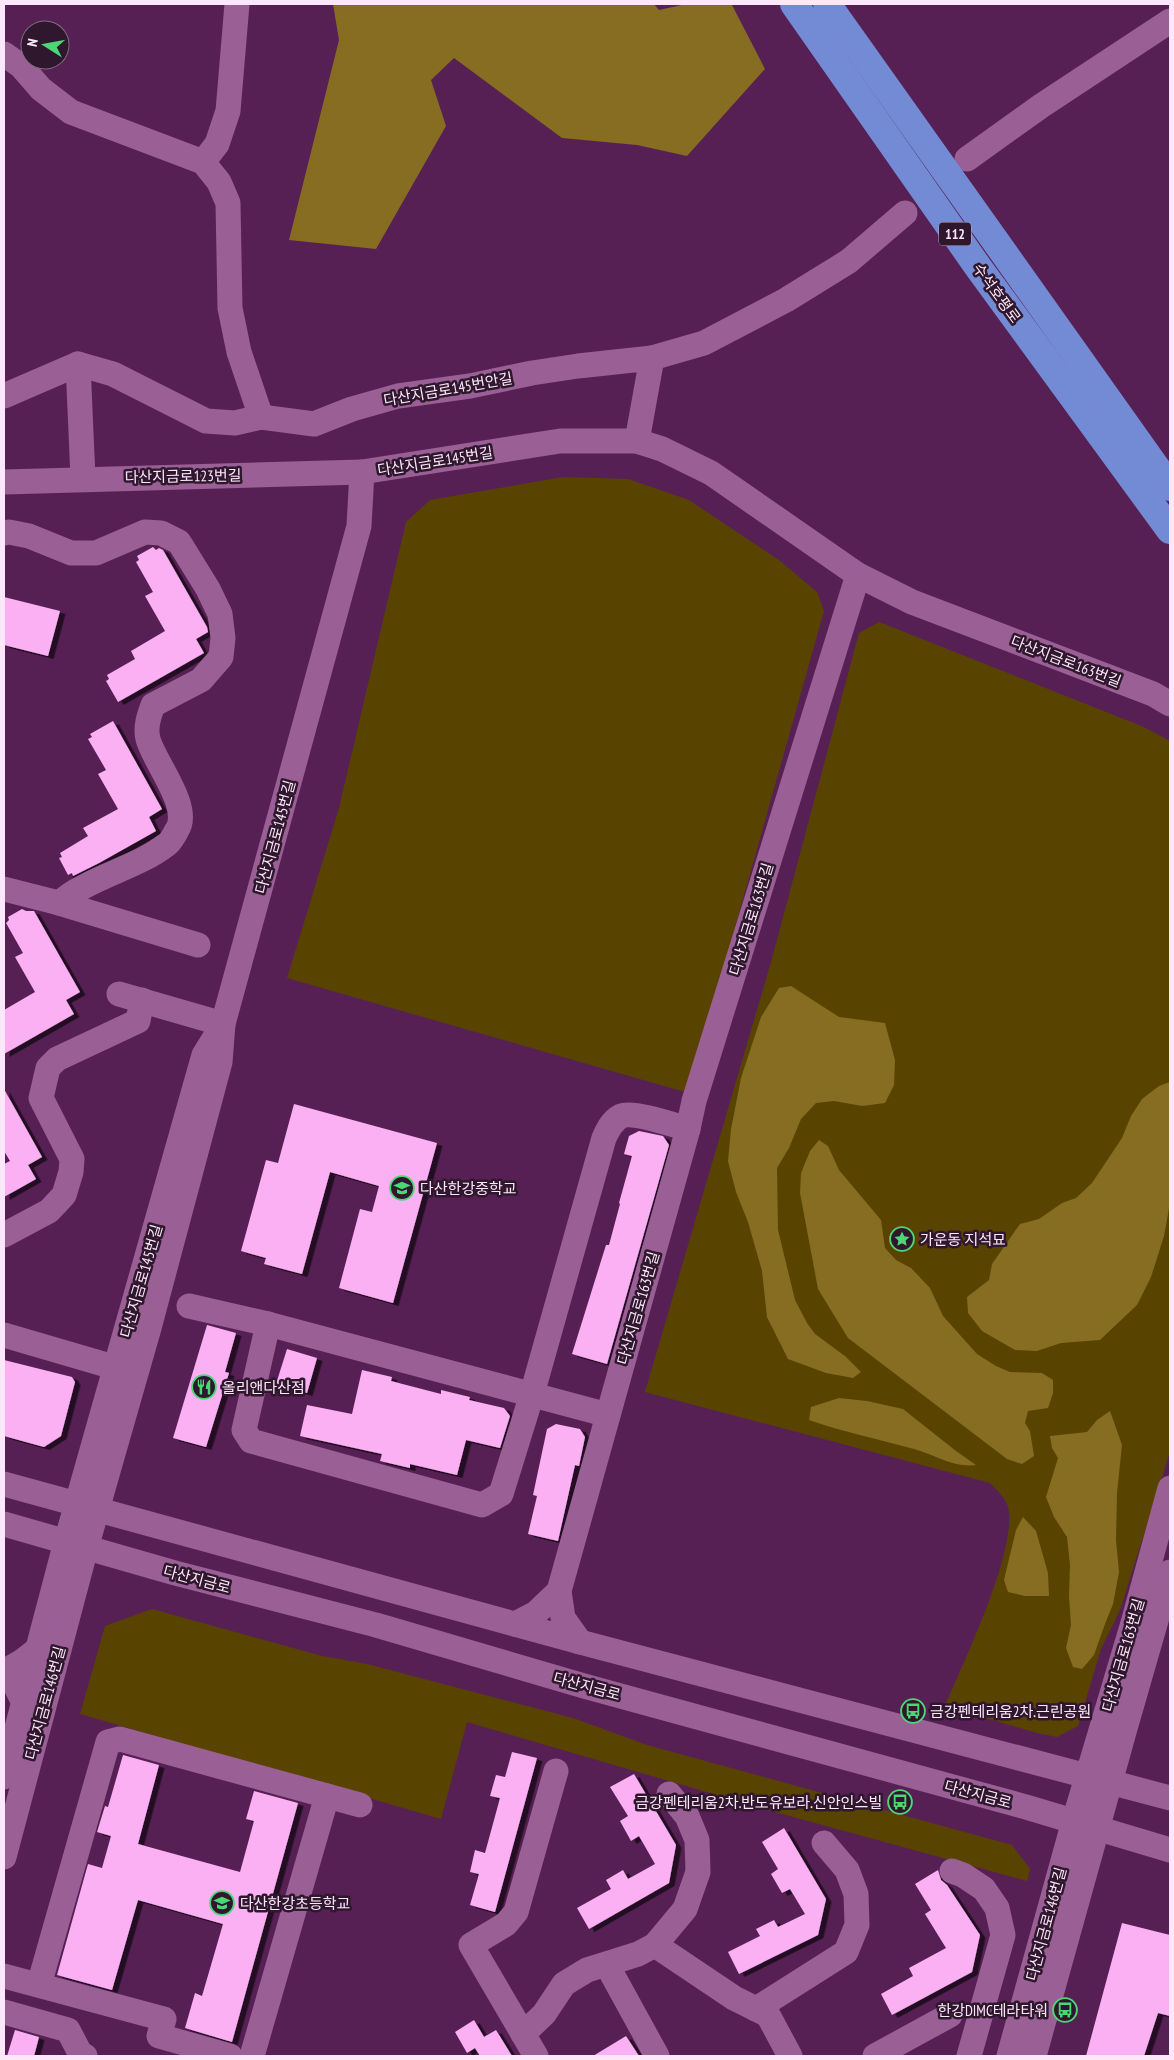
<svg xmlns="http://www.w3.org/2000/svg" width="1174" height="2060" font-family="'PT Sans Narrow','Noto Sans KR',sans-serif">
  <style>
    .green { fill: #584400 }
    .forest { fill: #866d22 }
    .building { fill: #fab0f3; filter: url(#shadow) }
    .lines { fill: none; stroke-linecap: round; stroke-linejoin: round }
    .minor { stroke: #9a5f95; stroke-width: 25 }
    .highway { stroke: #738ad4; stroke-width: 28 }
    .labels { text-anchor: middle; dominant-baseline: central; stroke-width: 5; stroke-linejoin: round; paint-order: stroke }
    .shield { fill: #2f172d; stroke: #bea9bc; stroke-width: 1 }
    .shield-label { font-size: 14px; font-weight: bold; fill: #fce8fa }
    .street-label { font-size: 15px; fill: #fce8fa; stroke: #2f172d }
    .poi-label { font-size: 15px; fill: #fce8fa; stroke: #2f172d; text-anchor: start }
  </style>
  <defs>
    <filter id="shadow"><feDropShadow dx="5.5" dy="3" stdDeviation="0" flood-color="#0009"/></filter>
  </defs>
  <rect width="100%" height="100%" fill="#572054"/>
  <g class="green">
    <path d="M 563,477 L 628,479 L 689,500 L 779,560 L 817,592 L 824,611 L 690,1087 L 685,1092 L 287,978 L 339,808 L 406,522 L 430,500 Z"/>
    <path d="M 879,622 L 1144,727 L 1170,741 L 1170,1452 L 1120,1610 L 1101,1649 L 1078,1726 L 1057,1737 L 1037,1733 L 945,1706 C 963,1663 1018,1550 1008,1507 C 1006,1499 996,1489 990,1483 L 645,1392 L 771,962 L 859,633 Z"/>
    <path d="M 152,1609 L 322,1656 L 367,1664 L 573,1718 L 647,1745 L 1012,1845 L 1030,1869 L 1027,1881 L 775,1812 L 467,1722 L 441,1819 L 80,1714 L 105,1626 Z"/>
  </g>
  <g class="forest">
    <path d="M 333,4 L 654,4 L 659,10 L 686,4 L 732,5 L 765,69 L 687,156 L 637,145 L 562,138 L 454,58 L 431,80 L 446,126 L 376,249 L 289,240 L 339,40 Z"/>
    <path d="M 791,986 L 839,1017 L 885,1023 L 895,1060 L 894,1085 L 885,1103 L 862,1106 L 834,1101 L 816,1103 L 801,1119 L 789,1148 L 777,1168 L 778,1230 L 795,1300 L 807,1323 L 815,1334 L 845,1356 L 861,1372 L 853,1378 L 826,1373 L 788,1359 L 767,1317 L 762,1271 L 748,1222 L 736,1192 L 728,1161 L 731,1129 L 741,1078 L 761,1017 L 779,988 Z"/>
    <path d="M 1170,1082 L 1170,1203 L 1164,1236 L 1151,1277 L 1137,1305 L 1100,1340 L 1061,1343 L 1037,1351 L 1015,1350 L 982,1331 L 968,1313 L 967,1297 L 989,1280 L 992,1264 L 1020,1224 L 1039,1219 L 1062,1203 L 1076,1198 L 1092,1183 L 1122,1138 L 1131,1116 L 1142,1099 L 1159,1086 Z"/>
    <path d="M 819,1140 L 828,1146 L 839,1170 L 881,1220 L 885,1248 L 896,1260 L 911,1268 L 930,1288 L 943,1316 L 977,1354 L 996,1366 L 1010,1372 L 1042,1373 L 1053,1380 L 1053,1393 L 1048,1408 L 1028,1411 L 1025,1423 L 1030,1431 L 1034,1456 L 1022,1464 L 1007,1459 L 848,1338 L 818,1289 L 800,1193 L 801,1173 L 810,1151 Z"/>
    <path d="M 839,1398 L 867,1401 L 903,1409 L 956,1451 L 976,1465 C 954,1468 935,1455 914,1449 C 878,1439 843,1432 809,1420 L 811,1407 Z"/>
    <path d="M 1110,1411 L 1122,1445 L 1117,1493 L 1116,1540 L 1119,1572 L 1113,1604 L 1105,1624 L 1094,1655 L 1082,1669 L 1073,1667 L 1066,1648 L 1071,1625 L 1069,1596 L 1070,1565 L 1067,1537 L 1054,1517 L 1046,1497 L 1058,1458 L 1052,1448 L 1050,1436 L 1087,1432 L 1097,1420 Z"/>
    <path d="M 1023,1517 L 1036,1531 L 1048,1573 L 1049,1596 L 1025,1596 L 1008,1592 L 1004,1580 L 1016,1530 Z"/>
  </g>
  <g class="building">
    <path d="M 153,547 L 156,550 L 159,548 L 163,550 L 207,627 L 208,632 L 196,639 L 204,653 L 118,702 L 106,681 L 109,679 L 107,675 L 135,659 L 131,651 L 165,631 L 145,596 L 153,592 L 136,562 L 139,560 L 137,556 Z"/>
    <path d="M 4,597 L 60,611 L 48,656 L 4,645 Z"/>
    <path d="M 113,721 L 162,809 L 149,817 L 156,831 L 99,863 L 73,876 L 72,873 L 68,875 L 59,858 L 62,857 L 60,853 L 88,836 L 83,828 L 118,809 L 98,774 L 106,770 L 88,739 L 92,737 L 90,734 Z"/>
    <path d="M 22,909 L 26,911 L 34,911 L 80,992 L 66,1000 L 74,1014 L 4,1054 L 4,1010 L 35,992 L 15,957 L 23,953 L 6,923 L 9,920 L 8,917 Z"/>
    <path d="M 4,1089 L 42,1157 L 28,1165 L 36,1179 L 4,1197 L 4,1164 L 10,1161 L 4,1151 Z"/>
    <path d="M 294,1104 L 437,1143 L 393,1303 L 339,1288 L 360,1209 L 372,1212 L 379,1186 L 330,1172 L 302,1274 L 264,1264 L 266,1258 L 241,1251 L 266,1160 L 278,1163 Z"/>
    <path d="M 639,1131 L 663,1136 L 669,1145 L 607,1364 L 572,1354 L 606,1245 L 609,1245 L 620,1204 L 619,1203 L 632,1156 L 624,1154 L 629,1136 Z"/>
    <path d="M 207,1325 L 236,1333 L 225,1372 L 229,1373 L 206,1447 L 173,1438 Z"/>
    <path d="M 287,1349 L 317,1358 L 307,1393 L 276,1384 Z"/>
    <path d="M 4,1360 L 72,1377 L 75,1382 L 61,1436 L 44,1447 L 4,1436 Z"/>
    <path d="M 362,1370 L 392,1377 L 391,1381 L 441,1394 L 441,1390 L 470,1397 L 469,1400 L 504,1408 L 510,1416 L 500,1448 L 466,1440 L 457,1475 L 410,1464 L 410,1468 L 380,1461 L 382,1454 L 300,1436 L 307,1405 L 352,1414 Z"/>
    <path d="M 556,1424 L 580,1429 L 585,1437 L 579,1466 L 575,1465 L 558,1541 L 528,1534 L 537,1496 L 533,1495 L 547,1429 Z"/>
    <path d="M 512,1752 L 537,1758 L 495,1912 L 470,1905 L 479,1874 L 470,1872 L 475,1850 L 485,1853 L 500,1798 L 490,1796 L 496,1775 L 505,1777 Z"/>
    <path d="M 123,1755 L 159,1765 L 138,1844 L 240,1872 L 254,1821 L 246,1819 L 254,1791 L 298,1803 L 232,2042 L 185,2028 L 195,1993 L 202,1996 L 223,1924 L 138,1900 L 112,1990 L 57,1975 L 88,1864 L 102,1868 L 111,1836 L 97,1832 L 105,1806 L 108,1807 Z"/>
    <path d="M 634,1774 L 676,1845 L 669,1883 L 589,1929 L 577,1908 L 611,1889 L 606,1880 L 623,1870 L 628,1879 L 655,1864 L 639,1836 L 631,1841 L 620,1821 L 628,1816 L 610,1787 Z"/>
    <path d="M 784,1828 L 826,1899 L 818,1935 L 739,1974 L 728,1952 L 760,1936 L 756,1929 L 774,1920 L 778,1927 L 805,1914 L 790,1889 L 782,1893 L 771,1874 L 778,1869 L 762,1842 Z"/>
    <path d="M 938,1870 L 941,1880 L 947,1885 L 980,1935 L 972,1972 L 892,2015 L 881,1994 L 913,1976 L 909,1968 L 946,1948 L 925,1914 L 931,1910 L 915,1884 Z"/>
    <path d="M 1122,1923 L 1170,1935 L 1170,2016 L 1158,2013 L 1144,2056 L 1086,2056 Z"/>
    <path d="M 474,2020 L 484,2037 L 496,2030 L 512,2056 L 480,2056 L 475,2048 L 467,2053 L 455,2032 Z"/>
    <path d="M 15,2030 L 39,2037 L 34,2056 L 7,2056 Z"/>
    <path d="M 626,2036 L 639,2056 L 593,2056 Z"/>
  </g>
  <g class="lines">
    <g class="minor">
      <path d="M 4,54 L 21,66 L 41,89 L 71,112 L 203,162 L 219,182 L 228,203 L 230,308 L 239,352 L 261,417"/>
      <path d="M 967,159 L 1041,106 L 1170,21"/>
      <path d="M 203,162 L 217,144 L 228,111 L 237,4"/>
      <path d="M 652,358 L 704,343 L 786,300 L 849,261 L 905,213"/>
      <path d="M 78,364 L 83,478"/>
      <path d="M 4,396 L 78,364 L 113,374 L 206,421 L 235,423 L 261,417 L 314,424 L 352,409 L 398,396 L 470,386 L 532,373 L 578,366 L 652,358 L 637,441"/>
      <path d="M 4,482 L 362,472 L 560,441 L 637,441 L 662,449 L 711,473 L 858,575"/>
      <path d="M 4,533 L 9,532 L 29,536 L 71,553 L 96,553 L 145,532 L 161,533 L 179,542 L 208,589 L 220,614 L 223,638 L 221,657 L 201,680 L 153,705 C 149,716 145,727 148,739 C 154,762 192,807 177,830 C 174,835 171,842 166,845 C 140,865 106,873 78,890 C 71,893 65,899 59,903"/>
      <path d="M 4,889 L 59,903 L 198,945"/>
      <path d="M 119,994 L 223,1024"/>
      <path d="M 4,1235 L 49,1211 L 64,1195 L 71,1172 L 72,1159 L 41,1098 L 48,1068 L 57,1059 L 138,1021 L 142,1000"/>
      <path d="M 189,1306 L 268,1324 L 608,1415"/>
      <path d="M 268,1324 L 244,1430 L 251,1441 L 482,1505 L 501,1494 L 532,1394 L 604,1138 C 608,1129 612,1121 621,1116 C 633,1111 674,1125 688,1129"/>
      <path d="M 4,1335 L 117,1368"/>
      <path d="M 4,1484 L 580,1642 L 1170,1798"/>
      <path d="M 4,1524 L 175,1573 L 376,1625 L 584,1686 L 1026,1807 L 1170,1850"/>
      <path d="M 559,1591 L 688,1129 L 694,1101 L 858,575 L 912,602 L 1153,694 L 1170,704"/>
      <path d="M 515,1624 L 536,1613 L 559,1591 L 563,1618 L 580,1642"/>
      <path d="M 24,1703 L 15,1685 L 5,1671 L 21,1662 L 39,1648"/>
      <path d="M 4,1777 L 66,1542 L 204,1055 L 220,1029"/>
      <path d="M 4,1857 L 86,1548 L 149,1328 L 220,1062 L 223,1024 L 359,526 L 362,472"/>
      <path d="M 952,1871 L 963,1875 L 984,1889 L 997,1908 L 1003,1935 L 969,2056"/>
      <path d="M 655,1945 L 734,1998 L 768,2015 L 790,2056"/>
      <path d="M 607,1965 L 657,2056"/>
      <path d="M 4,1976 L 164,2019 L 159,2036 L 230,2056"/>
      <path d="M 39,1985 L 108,1742 L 120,1739 L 360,1805"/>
      <path d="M 756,2009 L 846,1952 L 857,1925 L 856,1894 L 847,1870 L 824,1843"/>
      <path d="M 4,2012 L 68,2030 L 80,2053 L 85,2056"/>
      <path d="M 523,2034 L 544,2014 L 564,1984 L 587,1970 L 638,1954 L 655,1945 L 685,1909 L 698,1872 L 697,1840 L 687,1816 L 669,1794"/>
      <path d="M 252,2056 L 327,1796"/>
      <path d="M 536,2056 L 471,1945 L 506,1924 L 516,1912 L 556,1771"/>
      <path d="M 875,2056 L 950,2015"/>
      <path d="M 1009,2056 L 1074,1821 L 1133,1623 L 1170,1488"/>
      <path d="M 1034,2056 L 1124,1732 L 1170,1572"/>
    </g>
    <g class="highway">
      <path d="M 794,4 L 978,267 L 1170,530"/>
      <path d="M 827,4 L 1170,487"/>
    </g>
  </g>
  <defs>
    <g id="school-ring" transform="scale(1.25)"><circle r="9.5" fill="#2f172d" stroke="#4dd676" stroke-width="1.5"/><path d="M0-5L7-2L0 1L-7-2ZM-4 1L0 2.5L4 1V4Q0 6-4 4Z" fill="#4dd676"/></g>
    <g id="sight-ring" transform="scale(1.25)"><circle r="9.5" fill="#2f172d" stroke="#4dd676" stroke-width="1.5"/><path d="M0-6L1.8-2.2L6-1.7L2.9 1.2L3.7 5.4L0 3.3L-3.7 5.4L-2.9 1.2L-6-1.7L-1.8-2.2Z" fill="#4dd676"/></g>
    <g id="restaurant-ring" transform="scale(1.25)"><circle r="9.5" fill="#2f172d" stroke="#4dd676" stroke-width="1.5"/><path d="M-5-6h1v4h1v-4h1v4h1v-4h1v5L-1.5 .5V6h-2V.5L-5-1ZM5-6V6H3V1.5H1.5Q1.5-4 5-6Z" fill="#4dd676"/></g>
    <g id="bus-ring" transform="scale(1.25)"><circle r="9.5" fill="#2f172d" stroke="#4dd676" stroke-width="1.5"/><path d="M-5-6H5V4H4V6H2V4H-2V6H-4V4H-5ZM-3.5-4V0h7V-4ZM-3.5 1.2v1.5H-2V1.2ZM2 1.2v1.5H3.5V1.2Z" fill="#4dd676"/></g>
  </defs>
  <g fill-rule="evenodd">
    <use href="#school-ring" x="402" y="1188"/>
    <use href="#sight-ring" x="902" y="1239"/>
    <use href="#restaurant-ring" x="204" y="1387"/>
    <use href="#bus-ring" x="913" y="1711"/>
    <use href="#bus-ring" x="900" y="1802"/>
    <use href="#school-ring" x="222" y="1903"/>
    <use href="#bus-ring" x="1065" y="2010"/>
  </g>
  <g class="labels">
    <rect class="shield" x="939" y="222.5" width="32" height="23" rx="4"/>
    <g class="shield-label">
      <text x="955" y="234">112</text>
    </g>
    <g class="street-label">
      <text transform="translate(997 293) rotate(54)">수석호평로</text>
      <text transform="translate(448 389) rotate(-10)">다산지금로145번안길</text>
      <text transform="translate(435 461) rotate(-9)">다산지금로145번길</text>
      <text transform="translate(183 476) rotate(-1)">다산지금로123번길</text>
      <text transform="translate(1066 661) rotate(21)">다산지금로163번길</text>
      <text transform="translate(275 837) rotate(-75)">다산지금로145번길</text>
      <text transform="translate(751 919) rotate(-73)">다산지금로163번길</text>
      <text transform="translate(141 1281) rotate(-74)">다산지금로145번길</text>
      <text transform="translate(638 1308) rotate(-74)">다산지금로163번길</text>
      <text transform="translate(197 1579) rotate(15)">다산지금로</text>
      <text transform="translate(1123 1655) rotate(-74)">다산지금로163번길</text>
      <text transform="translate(587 1686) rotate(15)">다산지금로</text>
      <text transform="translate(45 1703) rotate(-75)">다산지금로146번길</text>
      <text transform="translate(978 1794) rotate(15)">다산지금로</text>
      <text transform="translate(1046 1924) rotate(-75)">다산지금로146번길</text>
    </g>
    <g class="poi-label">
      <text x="420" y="1188">다산한강중학교</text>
      <text x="920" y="1239">가운동 지석묘</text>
      <text x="222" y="1387">올리앤다산점</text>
      <text x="930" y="1711">금강펜테리움2차.근린공원</text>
      <text x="882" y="1802" text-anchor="end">금강펜테리움2차.반도유보라.신안인스빌</text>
      <text x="240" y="1903">다산한강초등학교</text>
      <text x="1048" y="2010" text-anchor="end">한강DIMC테라타워</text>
    </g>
  </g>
  <rect width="1174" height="2060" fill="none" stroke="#fce8fa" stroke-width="10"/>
  <g transform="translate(45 45) rotate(281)"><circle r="24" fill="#2f172d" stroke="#816b7f"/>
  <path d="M0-4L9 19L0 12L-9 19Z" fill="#4dd676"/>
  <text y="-8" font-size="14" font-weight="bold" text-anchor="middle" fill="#fce8fa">N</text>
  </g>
</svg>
